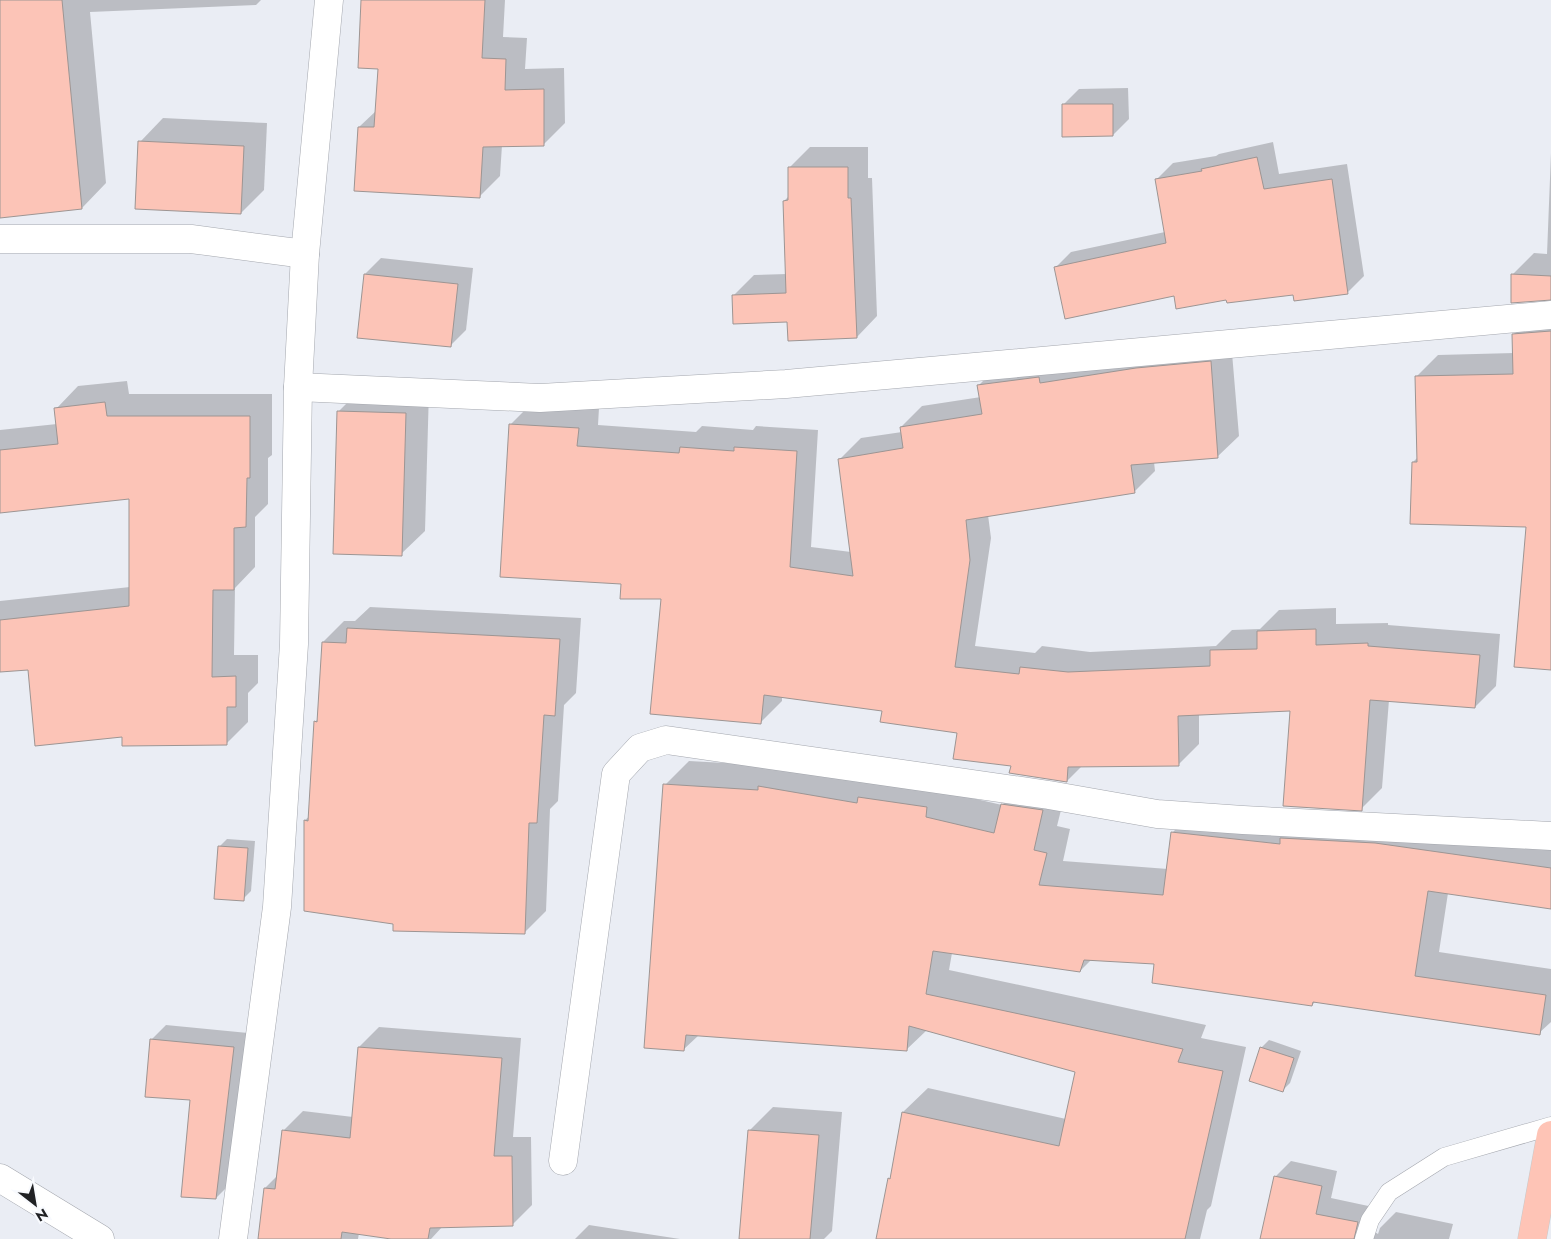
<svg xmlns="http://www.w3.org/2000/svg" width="1551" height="1239" font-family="Jost,sans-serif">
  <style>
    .shadow { fill: #0003 }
    .building { fill: #fcc4b7; stroke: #9d9593 }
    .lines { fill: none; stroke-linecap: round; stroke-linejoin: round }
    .lane-casing { stroke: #a4a7ae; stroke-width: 19 }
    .street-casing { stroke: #a4a7ae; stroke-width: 29 }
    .highway-casing { stroke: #c9caca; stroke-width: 29 }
    .lane { stroke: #fff; stroke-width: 18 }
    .street { stroke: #fff; stroke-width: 28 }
    .highway { stroke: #fec4b6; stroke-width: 28 }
  </style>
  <rect width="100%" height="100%" fill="#eaedf4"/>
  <g class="shadow">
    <path d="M 0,0 L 261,0 L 256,5 L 90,12 L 106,183 L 82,208 L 0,217 Z"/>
    <path d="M 363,0 L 505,0 L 503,37 L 527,38 L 525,69 L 564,68 L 565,123 L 544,144 L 502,145 L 500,176 L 479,197 L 359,127 L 377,110 L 379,68 Z"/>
    <path d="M 1128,88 L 1129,119 L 1113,135 L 1063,105 L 1079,89 Z"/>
    <path d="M 163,118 L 267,123 L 264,190 L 241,213 L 140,142 Z"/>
    <path d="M 1273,142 L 1279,174 L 1347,164 L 1364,276 L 1348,292 L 1295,300 L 1294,293 L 1227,299 L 1175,294 L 1055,268 L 1071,252 L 1165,232 L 1157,179 L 1173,163 L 1216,156 L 1219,154 Z"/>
    <path d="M 810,147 L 868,147 L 868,178 L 872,178 L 877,316 L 857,337 L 788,321 L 733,296 L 754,275 L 787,274 L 784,201 L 789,196 L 790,167 Z"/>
    <path d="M 1551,153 L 1551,298 L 1512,275 L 1534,253 L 1547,254 Z"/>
    <path d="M 381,258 L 473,268 L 466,330 L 450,346 L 365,274 Z"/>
    <path d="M 1551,312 L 1551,523 L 1413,462 L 1418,457 L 1417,376 L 1438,355 L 1514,353 L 1513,335 L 1535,313 Z"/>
    <path d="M 1231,341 L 1239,436 L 1217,457 L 1154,462 L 1155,471 L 1134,492 L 988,515 L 991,538 L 975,646 L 1035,653 L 1042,646 L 1090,652 L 1216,646 L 1232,630 L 1260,629 L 1279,610 L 1336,608 L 1336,624 L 1388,623 L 1388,625 L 1500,634 L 1496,686 L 1475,707 L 1389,700 L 1382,788 L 1361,809 L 1291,709 L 1199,713 L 1199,744 L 1178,765 L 1083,765 L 1067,781 L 1012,765 L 958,732 L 883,710 L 782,696 L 782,701 L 761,722 L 662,598 L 622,583 L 510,425 L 531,404 L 599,408 L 598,425 L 696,432 L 702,426 L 753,430 L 756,426 L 818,430 L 811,547 L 851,552 L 840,459 L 861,438 L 902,432 L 901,427 L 922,406 L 981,397 L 979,385 L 1000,364 Z"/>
    <path d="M 127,381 L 129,394 L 272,394 L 272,455 L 268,458 L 268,504 L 255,517 L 255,567 L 235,588 L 234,655 L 258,655 L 258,683 L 248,693 L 248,722 L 226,744 L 123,735 L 29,668 L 0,671 L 0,601 L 130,587 L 131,498 L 0,512 L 0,430 L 57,424 L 56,409 L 78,386 Z"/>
    <path d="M 362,388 L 429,390 L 425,531 L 401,554 L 338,412 Z"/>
    <path d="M 370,607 L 581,618 L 576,693 L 564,705 L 558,801 L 550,809 L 546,911 L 524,933 L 395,922 L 305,820 L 310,816 L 315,722 L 318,719 L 323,642 L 344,621 L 355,621 Z"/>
    <path d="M 689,761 L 779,766 L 950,793 L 1002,805 L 1027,780 L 1067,786 L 1057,826 L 1070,829 L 1063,861 L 1168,869 L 1173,832 L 1197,808 L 1551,840 L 1551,907 L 1448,893 L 1439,952 L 1551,969 L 1551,1022 L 1539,1033 L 1316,1001 L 1312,1005 L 1156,963 L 1092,959 L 1080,971 L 952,953 L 949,970 L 1206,1025 L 1201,1038 L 1246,1047 L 1211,1206 L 1207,1210 L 1200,1239 L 877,1239 L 890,1179 L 891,1177 L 903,1112 L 928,1088 L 1066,1119 L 1077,1071 L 927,1030 L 906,1050 L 699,1035 L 683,1050 L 665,785 Z"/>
    <path d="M 227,839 L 255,841 L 251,891 L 243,899 L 219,847 Z"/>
    <path d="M 166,1025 L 248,1033 L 230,1184 L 216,1198 L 191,1099 L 151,1040 Z"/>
    <path d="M 379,1027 L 521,1038 L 513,1137 L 531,1137 L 532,1205 L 512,1225 L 443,1226 L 431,1239 L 400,1239 L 359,1233 L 358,1239 L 259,1239 L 265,1188 L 278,1175 L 283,1131 L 303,1111 L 353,1117 L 359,1047 Z"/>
    <path d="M 1269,1040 L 1301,1051 L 1290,1083 L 1282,1091 L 1261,1048 Z"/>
    <path d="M 773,1107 L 842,1112 L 832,1231 L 824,1239 L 740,1239 L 750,1130 Z"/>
    <path d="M 1291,1161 L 1337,1171 L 1331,1198 L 1373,1207 L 1372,1230 L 1378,1234 L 1380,1228 L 1396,1212 L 1453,1224 L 1449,1239 L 1270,1239 L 1275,1177 Z"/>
    <path d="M 589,1225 L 680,1239 L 575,1239 Z"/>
  </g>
  <g class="building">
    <path d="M 0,0 L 62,0 L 82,209 L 0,218 Z"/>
    <path d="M 361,0 L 485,0 L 482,58 L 506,59 L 505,90 L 544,89 L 544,146 L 483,147 L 480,198 L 354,191 L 358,127 L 374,127 L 378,69 L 358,68 Z"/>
    <path d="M 1062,104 L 1113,104 L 1113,136 L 1062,137 Z"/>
    <path d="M 138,141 L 244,146 L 241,214 L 135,209 Z"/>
    <path d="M 1257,157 L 1264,189 L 1332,179 L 1348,294 L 1294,301 L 1293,295 L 1227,303 L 1226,300 L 1176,309 L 1174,296 L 1065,319 L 1054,267 L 1166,243 L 1155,179 L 1202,171 L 1201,169 Z"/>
    <path d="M 788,167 L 848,167 L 848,198 L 851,198 L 857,338 L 788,341 L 787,322 L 733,324 L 732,295 L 786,293 L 783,201 L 788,200 Z"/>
    <path d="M 364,274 L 458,284 L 451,347 L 357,338 Z"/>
    <path d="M 1511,274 L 1551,276 L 1551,300 L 1511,303 Z"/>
    <path d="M 1551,331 L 1551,670 L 1514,667 L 1526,527 L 1410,524 L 1412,462 L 1417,462 L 1415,376 L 1513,374 L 1512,334 Z"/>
    <path d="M 1211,361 L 1218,458 L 1131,465 L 1135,493 L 966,520 L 970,560 L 955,667 L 1019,674 L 1020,667 L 1068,672 L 1210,666 L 1210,650 L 1257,649 L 1257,631 L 1316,629 L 1316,645 L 1368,643 L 1368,646 L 1480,655 L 1475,708 L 1370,700 L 1362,811 L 1283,806 L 1290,711 L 1178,716 L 1179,766 L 1068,767 L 1067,782 L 1009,773 L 1011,766 L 953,759 L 957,733 L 880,722 L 882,711 L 764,695 L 761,724 L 650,714 L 661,599 L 620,599 L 621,584 L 500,577 L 509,424 L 579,428 L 577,446 L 679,453 L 680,447 L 734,451 L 734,447 L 797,451 L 790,567 L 853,576 L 838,459 L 903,448 L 900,427 L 982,414 L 977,385 L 1039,377 L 1040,383 L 1136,368 Z"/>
    <path d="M 105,402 L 107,416 L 250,416 L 250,478 L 247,478 L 246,527 L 234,528 L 234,590 L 213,590 L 212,677 L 236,676 L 236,707 L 227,707 L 227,745 L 122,746 L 122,737 L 35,746 L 28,670 L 0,672 L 0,620 L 129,606 L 129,499 L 0,513 L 0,450 L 58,444 L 54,408 Z"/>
    <path d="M 337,411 L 406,413 L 402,556 L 333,554 Z"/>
    <path d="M 347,628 L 560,639 L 555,716 L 544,715 L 537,823 L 529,823 L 525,934 L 393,931 L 393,924 L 304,911 L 304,820 L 308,821 L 314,721 L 317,722 L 322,642 L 346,643 Z"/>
    <path d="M 663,784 L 758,790 L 758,786 L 857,803 L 858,797 L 927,807 L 926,817 L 994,833 L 1001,804 L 1043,810 L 1034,850 L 1047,853 L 1039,885 L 1163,895 L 1171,832 L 1280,844 L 1280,838 L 1375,843 L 1551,868 L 1551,909 L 1428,891 L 1415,976 L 1546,995 L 1540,1035 L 1313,1002 L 1312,1006 L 1152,983 L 1154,964 L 1084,960 L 1080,972 L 933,951 L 926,994 L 1183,1049 L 1178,1062 L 1223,1071 L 1185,1239 L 876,1239 L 888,1178 L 890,1179 L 902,1112 L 1059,1146 L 1075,1072 L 909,1026 L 907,1051 L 686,1035 L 684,1051 L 644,1048 Z"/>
    <path d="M 218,846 L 248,848 L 244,901 L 214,899 Z"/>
    <path d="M 150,1039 L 234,1047 L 216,1199 L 181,1197 L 190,1100 L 145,1097 Z"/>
    <path d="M 358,1047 L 502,1058 L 494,1156 L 512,1156 L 513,1226 L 430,1228 L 428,1239 L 391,1239 L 342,1232 L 341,1239 L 258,1239 L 264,1188 L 275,1189 L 282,1130 L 350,1138 Z"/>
    <path d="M 1260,1047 L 1294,1058 L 1283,1092 L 1249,1081 Z"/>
    <path d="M 748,1130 L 819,1135 L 810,1239 L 739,1239 Z"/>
    <path d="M 1274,1176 L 1322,1186 L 1316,1214 L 1358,1222 L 1354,1239 L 1260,1239 Z"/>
  </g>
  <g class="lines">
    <g class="lane-casing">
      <path id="lane" d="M 1364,1239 L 1370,1220 L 1389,1192 L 1444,1157 L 1551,1126"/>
    </g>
    <g class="street-casing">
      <g id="street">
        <path d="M 0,239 L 191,239 L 305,254"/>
        <path d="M 298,387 L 540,398 L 786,384 L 1551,315"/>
        <path d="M 563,1161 L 616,774 L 640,748 L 666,740 L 1049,795 L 1157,814 L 1243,820 L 1551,836"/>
        <path d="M 0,1178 L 100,1239"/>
        <path d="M 233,1239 L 277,907 L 294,644 L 298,387 L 305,254 L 329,0"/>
      </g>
    </g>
    <g class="highway-casing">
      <path id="highway" d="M 1532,1239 L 1551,1135"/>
    </g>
    <use href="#lane" class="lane"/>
    <use href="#street" class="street"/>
    <use href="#highway" class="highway"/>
  </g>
  <g transform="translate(35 1204) rotate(149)" stroke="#f8fafe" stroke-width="4" paint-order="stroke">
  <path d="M0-4L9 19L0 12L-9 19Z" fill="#202124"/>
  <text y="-8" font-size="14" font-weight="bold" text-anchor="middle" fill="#202124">N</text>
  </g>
</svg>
